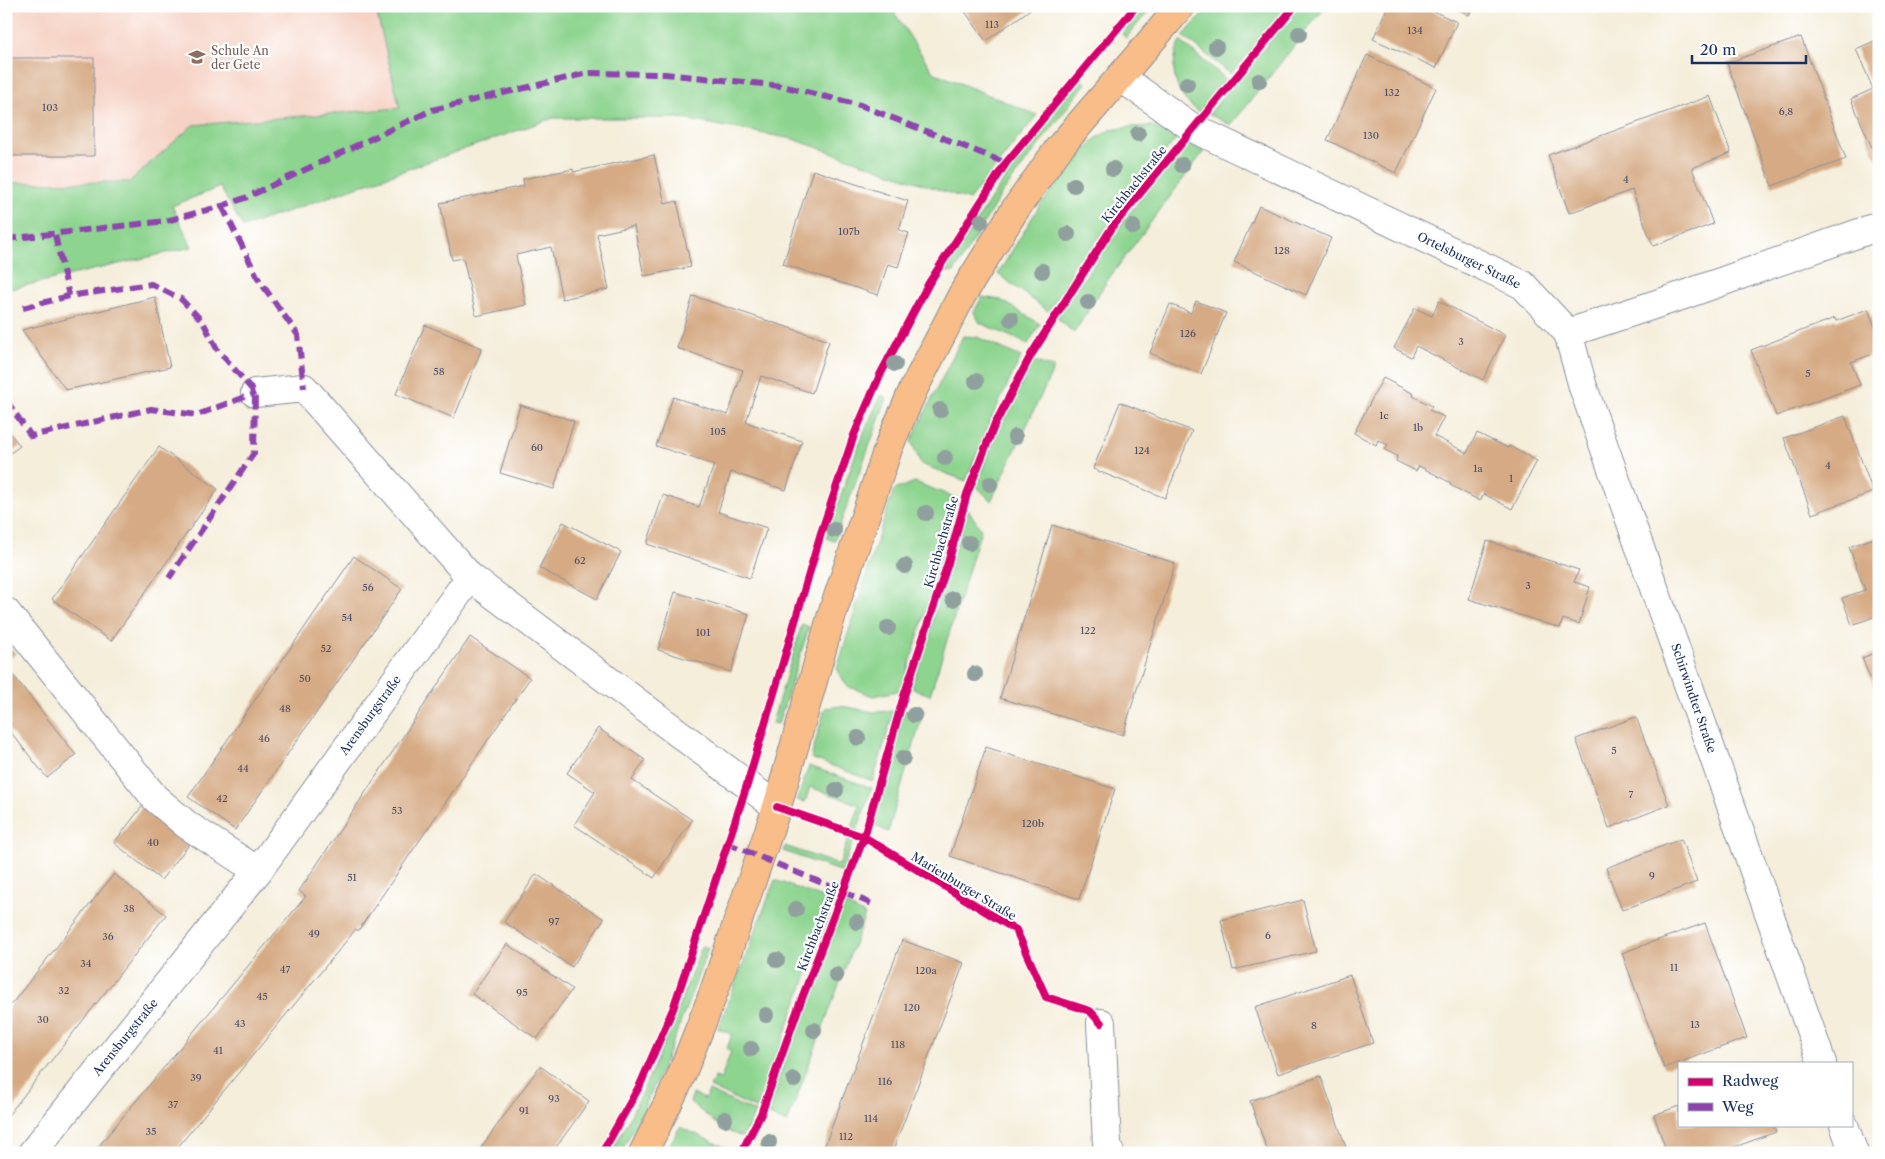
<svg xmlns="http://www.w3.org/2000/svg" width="1885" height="1159" font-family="'Libre Caslon Text',serif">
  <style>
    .built { fill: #f6d2c4 }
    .green { fill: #8dd48f; stroke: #548276 }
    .building { fill: #d5aa84 }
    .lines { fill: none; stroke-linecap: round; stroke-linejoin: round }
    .minor-casing { stroke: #888e9c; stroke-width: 30 }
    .major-casing { stroke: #888e9c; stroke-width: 30 }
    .minor { stroke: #fff; stroke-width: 28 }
    .major { stroke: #f8bd88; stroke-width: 28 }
    .quiet { stroke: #8e44ad; stroke-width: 6; stroke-dasharray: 12 6; stroke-linecap: butt }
    .cycleway-casing { stroke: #fff; stroke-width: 11 }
    .cycleway { stroke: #d6006c; stroke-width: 8 }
    .tree { fill: #90a09e }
    .labels { text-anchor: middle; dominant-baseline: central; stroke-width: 4.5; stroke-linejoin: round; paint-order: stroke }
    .number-label { font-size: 10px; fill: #4a4e68 }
    .education-label { font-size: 12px; fill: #785e54; stroke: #fff; text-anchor: start }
    .street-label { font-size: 12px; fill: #1b2f5e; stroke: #fff }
  </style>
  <rect width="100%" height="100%" fill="#fff"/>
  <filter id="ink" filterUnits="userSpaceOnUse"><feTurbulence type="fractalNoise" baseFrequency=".02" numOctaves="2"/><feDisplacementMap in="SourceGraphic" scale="10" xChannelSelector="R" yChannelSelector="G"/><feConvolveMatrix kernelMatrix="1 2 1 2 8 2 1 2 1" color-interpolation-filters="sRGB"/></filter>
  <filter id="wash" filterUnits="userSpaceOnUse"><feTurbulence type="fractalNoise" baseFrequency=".0096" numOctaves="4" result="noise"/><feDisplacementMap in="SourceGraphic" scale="20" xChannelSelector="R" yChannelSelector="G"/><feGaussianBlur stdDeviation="1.12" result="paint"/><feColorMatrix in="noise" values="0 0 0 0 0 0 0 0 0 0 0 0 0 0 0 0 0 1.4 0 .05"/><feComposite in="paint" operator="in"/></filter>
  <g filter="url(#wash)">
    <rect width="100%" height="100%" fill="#f5eedb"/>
    <path class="built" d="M 6,6 L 375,6 L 400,108 L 193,125 L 129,182 L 6,183 Z"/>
    <g class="green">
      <path d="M 375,6 L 890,6 L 933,72 L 1037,115 L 969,200 L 793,139 L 678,118 L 553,118 L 243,227 L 220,187 L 172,206 L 192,247 L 6,290 L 6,183 L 129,182 L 193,125 L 400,108 Z"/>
      <path d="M 1144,6 L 1153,6 L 1126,38 L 1122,34 Z"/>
      <path d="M 1210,6 L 1289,6 L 1231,74 L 1183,36 Z"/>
      <path d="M 1300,6 L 1326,6 L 1231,125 L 1209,114 Z"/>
      <path d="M 1180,41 L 1226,79 L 1199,112 C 1194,108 1187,103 1184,98 C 1171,80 1172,60 1180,41 Z"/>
      <path d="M 1081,79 L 1086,83 L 1000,196 L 954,272 L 945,272 C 986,205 1029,138 1081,79 Z"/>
      <path d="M 1151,126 L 1177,138 C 1129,193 1089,251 1048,311 L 998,274 L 1040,205 L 1095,139 L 1110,130 L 1130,127 Z"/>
      <path d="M 1186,143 L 1204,151 L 1107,281 L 1074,333 L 1057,318 L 1124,220 Z"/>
      <path d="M 982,297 L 1001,300 L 1040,324 L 1028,344 L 980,323 L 974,312 Z"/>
      <path d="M 963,336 L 977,337 L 1021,357 L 992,417 L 966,481 L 921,464 L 911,441 Z"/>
      <path d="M 1033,361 L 1054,368 L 991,501 L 975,485 L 1000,427 Z"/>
      <path d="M 881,395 L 887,398 L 834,541 L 826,538 L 861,439 Z"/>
      <path d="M 915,482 L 959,499 L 902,690 L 873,696 L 847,686 L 837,669 L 878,537 L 894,490 Z"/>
      <path d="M 968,509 L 981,530 L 930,695 L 911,688 Z"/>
      <path d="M 802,624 L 809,627 L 778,724 L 772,723 Z"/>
      <path d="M 841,706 L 874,712 L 894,711 L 873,781 L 811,758 L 825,708 Z"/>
      <path d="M 919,708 L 924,710 L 888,832 L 873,824 L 904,711 Z"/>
      <path d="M 809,766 L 872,788 L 842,872 L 783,851 L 785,846 L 839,865 L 860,805 L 810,787 L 805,802 L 797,800 Z"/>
      <path d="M 775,880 L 834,902 L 757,1109 L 710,1087 L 715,1077 L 721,1079 L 731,1051 L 727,1049 L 732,1034 L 718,1029 Z"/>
      <path d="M 843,903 L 865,915 L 787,1123 L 766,1113 Z"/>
      <path d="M 702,946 L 708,948 C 683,1018 657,1089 620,1153 L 611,1153 C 648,1087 675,1017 702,946 Z"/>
      <path d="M 709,1091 L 755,1112 L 744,1138 L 723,1129 L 690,1102 L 693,1094 L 705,1099 Z"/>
      <path d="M 680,1127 L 735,1152 L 665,1153 Z"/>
    </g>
    <g id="blocks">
      <g class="building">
        <path d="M 961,6 L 1035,6 L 986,41 Z"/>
        <path d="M 1388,6 L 1422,6 L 1457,22 L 1436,68 L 1373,39 Z"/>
        <path d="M 1451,6 L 1473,6 L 1469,15 Z"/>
        <path d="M 1801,37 L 1846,159 L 1772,186 L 1727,63 Z"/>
        <path d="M 1879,39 L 1879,156 L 1876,157 L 1851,99 L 1873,89 L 1856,49 Z"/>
        <path d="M 1367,55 L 1436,88 L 1396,173 L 1327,140 Z"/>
        <rect x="6" y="58" width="88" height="98"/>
        <path d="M 1710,96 L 1731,153 L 1692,168 L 1713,224 L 1653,246 L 1632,190 L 1569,213 L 1548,155 Z"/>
        <path d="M 654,155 L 665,204 L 677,201 L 691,267 L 644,276 L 634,226 L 615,230 L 597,234 L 609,289 L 562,299 L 551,247 L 516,255 L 526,305 L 476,316 L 463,258 L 452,260 L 440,203 L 524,186 L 523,179 L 573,169 L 573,172 Z"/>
        <path d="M 813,170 L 908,201 L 899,230 L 909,233 L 898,267 L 888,264 L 878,295 L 783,264 Z"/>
        <path d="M 1259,206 L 1331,238 L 1306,295 L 1234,262 Z"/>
        <path d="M 693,296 L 829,341 L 812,393 L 761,376 L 753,400 L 746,422 L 802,441 L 786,490 L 731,472 L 718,512 L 767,528 L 750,578 L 647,544 L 663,495 L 699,507 L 714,465 L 656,446 L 673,397 L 728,415 L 743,370 L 677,348 Z"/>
        <path d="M 155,297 L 170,367 L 66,390 L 22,330 Z"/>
        <path d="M 1196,301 L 1226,313 L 1201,374 L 1150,353 L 1170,304 L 1191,313 Z"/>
        <path d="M 1439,301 L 1505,335 L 1483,380 L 1416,346 L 1411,357 L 1394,348 L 1415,308 L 1432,316 Z"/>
        <path d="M 1868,309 L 1879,337 L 1879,352 L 1851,362 L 1860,385 L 1776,416 L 1751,350 L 1835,318 L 1836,321 Z"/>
        <path d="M 425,325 L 482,348 L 454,418 L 396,394 Z"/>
        <path d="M 1383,378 L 1414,394 L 1413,396 L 1432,406 L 1429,410 L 1444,417 L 1434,436 L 1467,453 L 1477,433 L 1508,448 L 1509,446 L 1537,461 L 1512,509 L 1484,494 L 1480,501 L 1450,485 L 1451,483 L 1419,466 L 1416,471 L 1396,461 L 1397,456 L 1385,450 L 1388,445 L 1378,440 L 1376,445 L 1354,433 Z"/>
        <path d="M 1120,402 L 1192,431 L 1165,498 L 1093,469 Z"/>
        <path d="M 520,405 L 574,421 L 554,489 L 500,473 Z"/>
        <path d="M 1845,416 L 1873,492 L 1812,514 L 1784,438 Z"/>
        <path d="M 6,428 L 20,446 L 6,456 Z"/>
        <path d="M 159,447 L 218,489 L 111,641 L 52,599 Z"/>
        <path d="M 563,522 L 621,552 L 597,599 L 539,568 Z"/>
        <path d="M 1052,525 L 1175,563 L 1123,735 L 1000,698 Z"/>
        <path d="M 1879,536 L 1879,615 L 1852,625 L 1842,598 L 1865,590 L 1849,547 Z"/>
        <path d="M 1487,541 L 1579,570 L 1574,582 L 1590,587 L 1579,624 L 1563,619 L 1560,628 L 1469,599 Z"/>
        <path d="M 354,556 L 402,589 L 235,830 L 188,797 Z"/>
        <path d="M 675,592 L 749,614 L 731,672 L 658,650 Z"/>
        <path d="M 470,637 L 530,678 L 358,931 L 356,929 L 173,1153 L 93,1153 L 306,896 L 299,891 Z"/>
        <path d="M 6,642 L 16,654 L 6,662 Z"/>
        <path d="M 1879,651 L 1879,700 L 1862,658 Z"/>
        <path d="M 6,666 L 76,755 L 47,778 L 6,726 Z"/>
        <path d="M 1636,717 L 1669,805 L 1609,828 L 1576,739 Z"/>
        <path d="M 598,728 L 645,760 L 632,780 L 692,820 L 654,878 L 574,825 L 595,792 L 567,773 Z"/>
        <path d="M 986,747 L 1115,789 L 1079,899 L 950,856 Z"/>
        <path d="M 144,804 L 192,841 L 161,880 L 114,843 Z"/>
        <path d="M 1681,839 L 1697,882 L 1622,910 L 1606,868 Z"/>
        <path d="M 114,874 L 166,915 L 6,1118 L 6,1011 Z"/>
        <path d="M 536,874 L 604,919 L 572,967 L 504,922 Z"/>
        <path d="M 1303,900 L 1316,951 L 1233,970 L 1221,920 Z"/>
        <path d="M 1705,923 L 1747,1038 L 1664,1068 L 1622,953 Z"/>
        <path d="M 902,940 L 964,963 L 922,1074 L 892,1153 L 822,1153 Z"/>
        <path d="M 507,944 L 572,989 L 537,1039 L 472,994 Z"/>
        <path d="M 1350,975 L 1373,1043 L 1278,1074 L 1255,1007 Z"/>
        <path d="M 540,1066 L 589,1101 L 552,1153 L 477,1153 Z"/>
        <path d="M 1321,1076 L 1348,1153 L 1268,1153 L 1250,1101 Z"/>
        <path d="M 1679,1106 L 1679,1125 L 1773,1125 L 1776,1132 L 1718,1153 L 1667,1153 L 1654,1115 Z"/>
      </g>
    </g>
  </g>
  <g filter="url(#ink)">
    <use href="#blocks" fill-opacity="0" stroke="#888e9c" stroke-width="1"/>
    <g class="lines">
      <g class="minor-casing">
        <g id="minor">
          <path d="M 1120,77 L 1193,128 L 1523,285 L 1568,333 L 1681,296 L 1879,226"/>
          <path d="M 1568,333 L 1583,387 L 1822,1063"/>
          <path d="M 255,393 L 304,388 L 470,577 L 777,807"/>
          <path d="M 6,612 L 155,798 L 187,825 L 258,871"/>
          <path d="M 1101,1023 L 1107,1144 L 1110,1153"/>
          <path d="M 1844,1125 L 1854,1153"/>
          <path d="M 32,1153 L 258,871 L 470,577"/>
        </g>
      </g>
      <g class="major-casing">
        <path id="major" d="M 643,1153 L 679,1081 L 712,997 L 777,807 L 832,614 L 889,446 L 913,390 L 962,295 L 1014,211 L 1059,148 L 1181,6"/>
      </g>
      <use href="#minor" class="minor"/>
      <use href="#major" class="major"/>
      <g class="quiet">
        <path d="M 222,206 L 259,280 L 298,335 L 304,388"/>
        <path d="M 55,235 L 69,296"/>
        <path d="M 6,239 L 166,221 L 222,206 L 245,198 L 432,110 L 588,73 L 665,74 L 782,86 L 860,105 L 1006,163"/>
        <path d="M 23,308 L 69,296 L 151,284 L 181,299 L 203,322 L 217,349 L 255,393 L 254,453 L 169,578"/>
        <path d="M 6,400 L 31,436 L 151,409 L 197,415 L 255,393"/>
        <path d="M 727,843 L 872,904"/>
      </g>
      <g class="cycleway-casing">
        <g id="cycleway">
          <path d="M 777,807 L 864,837 L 1016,930 L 1046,997 L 1090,1011 L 1101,1023"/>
          <path d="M 602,1153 L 640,1085 L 673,1009 L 747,785 L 821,533 L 854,435 L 880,375 L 929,283 L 1006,163 L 1136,6"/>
          <path d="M 741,1153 L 761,1114 L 799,1006 L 864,837 L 903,699 L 948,563 L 967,494 L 994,426 L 1031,355 L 1113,226 L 1295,6"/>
        </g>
      </g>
      <use href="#cycleway" class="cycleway"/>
    </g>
    <g class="tree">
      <circle cx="1299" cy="34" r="8"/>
      <circle cx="1216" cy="47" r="8"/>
      <circle cx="1259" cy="81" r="8"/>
      <circle cx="1187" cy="84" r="8"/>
      <circle cx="1138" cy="134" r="8"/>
      <circle cx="1182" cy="165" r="8"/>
      <circle cx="1113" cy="169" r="8"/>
      <circle cx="1074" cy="185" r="8"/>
      <circle cx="981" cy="221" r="8"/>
      <circle cx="1133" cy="227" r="8"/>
      <circle cx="1068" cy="234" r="8"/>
      <circle cx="1042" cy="271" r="8"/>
      <circle cx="1088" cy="302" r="8"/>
      <circle cx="1011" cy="319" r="8"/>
      <circle cx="895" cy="364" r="8"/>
      <circle cx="976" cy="381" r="8"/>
      <circle cx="940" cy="410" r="8"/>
      <circle cx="1015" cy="437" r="8"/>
      <circle cx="945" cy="458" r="8"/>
      <circle cx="990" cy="484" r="8"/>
      <circle cx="926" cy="513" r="8"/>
      <circle cx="834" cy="530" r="8"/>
      <circle cx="969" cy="543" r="8"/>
      <circle cx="905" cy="566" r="8"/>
      <circle cx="953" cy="599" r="8"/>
      <circle cx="888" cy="628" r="8"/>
      <circle cx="975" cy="674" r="8"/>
      <circle cx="914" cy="715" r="8"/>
      <circle cx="858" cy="738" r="8"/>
      <circle cx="903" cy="758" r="8"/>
      <circle cx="836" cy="790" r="8"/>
      <circle cx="796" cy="909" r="8"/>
      <circle cx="857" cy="922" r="8"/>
      <circle cx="777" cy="960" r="8"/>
      <circle cx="836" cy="975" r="8"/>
      <circle cx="766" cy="1015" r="8"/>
      <circle cx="814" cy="1030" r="8"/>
      <circle cx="751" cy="1049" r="8"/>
      <circle cx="794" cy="1080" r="8"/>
      <circle cx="725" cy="1119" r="8"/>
      <circle cx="769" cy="1142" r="8"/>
    </g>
  </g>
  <defs>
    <g id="school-bare" transform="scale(1.35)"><path d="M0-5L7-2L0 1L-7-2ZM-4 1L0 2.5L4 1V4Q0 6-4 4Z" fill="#8d6e63" stroke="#fff" stroke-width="2.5" paint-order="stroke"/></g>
  </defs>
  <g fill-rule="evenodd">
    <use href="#school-bare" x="197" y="57"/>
  </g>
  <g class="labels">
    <g class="number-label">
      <text x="992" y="24">113</text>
      <text x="1415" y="30">134</text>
      <text x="1392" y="92">132</text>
      <text x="50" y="107">103</text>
      <text x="1786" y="111">6,8</text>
      <text x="1371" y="135">130</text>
      <text x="1626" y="179">4</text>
      <text x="849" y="231">107b</text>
      <text x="1282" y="250">128</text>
      <text x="1188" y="333">126</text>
      <text x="1461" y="341">3</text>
      <text x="439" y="371">58</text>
      <text x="1808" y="373">5</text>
      <text x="1384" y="415">1c</text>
      <text x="1418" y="427">1b</text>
      <text x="718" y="431">105</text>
      <text x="537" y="447">60</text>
      <text x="1142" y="450">124</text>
      <text x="1828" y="465">4</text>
      <text x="1478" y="468">1a</text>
      <text x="1511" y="478">1</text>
      <text x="580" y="560">62</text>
      <text x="1528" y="585">3</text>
      <text x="368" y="587">56</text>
      <text x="347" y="617">54</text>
      <text x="1088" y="630">122</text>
      <text x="703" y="632">101</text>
      <text x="326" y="648">52</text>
      <text x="305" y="678">50</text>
      <text x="285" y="708">48</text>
      <text x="264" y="738">46</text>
      <text x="1614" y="750">5</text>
      <text x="243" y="768">44</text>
      <text x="1631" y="794">7</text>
      <text x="222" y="798">42</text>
      <text x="397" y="810">53</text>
      <text x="1033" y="823">120b</text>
      <text x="153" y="842">40</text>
      <text x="1652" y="875">9</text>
      <text x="352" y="877">51</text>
      <text x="129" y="908">38</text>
      <text x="554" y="921">97</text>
      <text x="314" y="933">49</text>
      <text x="1268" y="935">6</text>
      <text x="108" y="936">36</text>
      <text x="86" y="963">34</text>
      <text x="1674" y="967">11</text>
      <text x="285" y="969">47</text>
      <text x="926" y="970">120a</text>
      <text x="64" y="990">32</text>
      <text x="522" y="992">95</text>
      <text x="262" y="996">45</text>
      <text x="912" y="1007">120</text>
      <text x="43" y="1019">30</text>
      <text x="240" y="1023">43</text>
      <text x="1695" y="1024">13</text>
      <text x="1314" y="1025">8</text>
      <text x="898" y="1044">118</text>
      <text x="218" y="1050">41</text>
      <text x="196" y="1077">39</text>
      <text x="885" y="1081">116</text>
      <text x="554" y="1098">93</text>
      <text x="173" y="1104">37</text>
      <text x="524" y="1110">91</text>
      <text x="871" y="1118">114</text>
      <text x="151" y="1131">35</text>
      <text x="846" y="1136">112</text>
    </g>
    <g class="education-label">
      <text x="211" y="50">Schule An<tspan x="211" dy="14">der Gete</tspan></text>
    </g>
    <g class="street-label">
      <text transform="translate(1134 184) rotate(-51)">Kirchbachstraße</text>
      <text transform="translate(1469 260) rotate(26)">Ortelsburger Straße</text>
      <text transform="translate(941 542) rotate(-74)">Kirchbachstraße</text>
      <text transform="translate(1694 698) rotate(71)">Schirwindter Straße</text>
      <text transform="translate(370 715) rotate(-54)">Arensburgstraße</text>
      <text transform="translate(964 886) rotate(31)">Marienburger Straße</text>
      <text transform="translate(818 926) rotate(-69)">Kirchbachstraße</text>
      <text transform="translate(125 1037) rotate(-51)">Arensburgstraße</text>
    </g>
  </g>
  <rect width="1885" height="1159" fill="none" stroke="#fff" stroke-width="25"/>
  <rect x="1678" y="1062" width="175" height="65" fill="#ffffff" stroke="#a4acbf"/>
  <rect x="1688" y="1078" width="25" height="8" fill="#d6006c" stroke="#a4acbf"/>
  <text x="1722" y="1086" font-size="15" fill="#1b2f5e">Radweg</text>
  <rect x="1688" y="1103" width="25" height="8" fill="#8e44ad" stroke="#a4acbf"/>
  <text x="1722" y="1112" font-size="15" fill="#1b2f5e">Weg</text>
  <path d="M1692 55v8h114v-8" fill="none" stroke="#1b2f5e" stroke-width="2.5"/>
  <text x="1700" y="55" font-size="15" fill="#1b2f5e" stroke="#ffffff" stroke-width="4" paint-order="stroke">20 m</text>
</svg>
